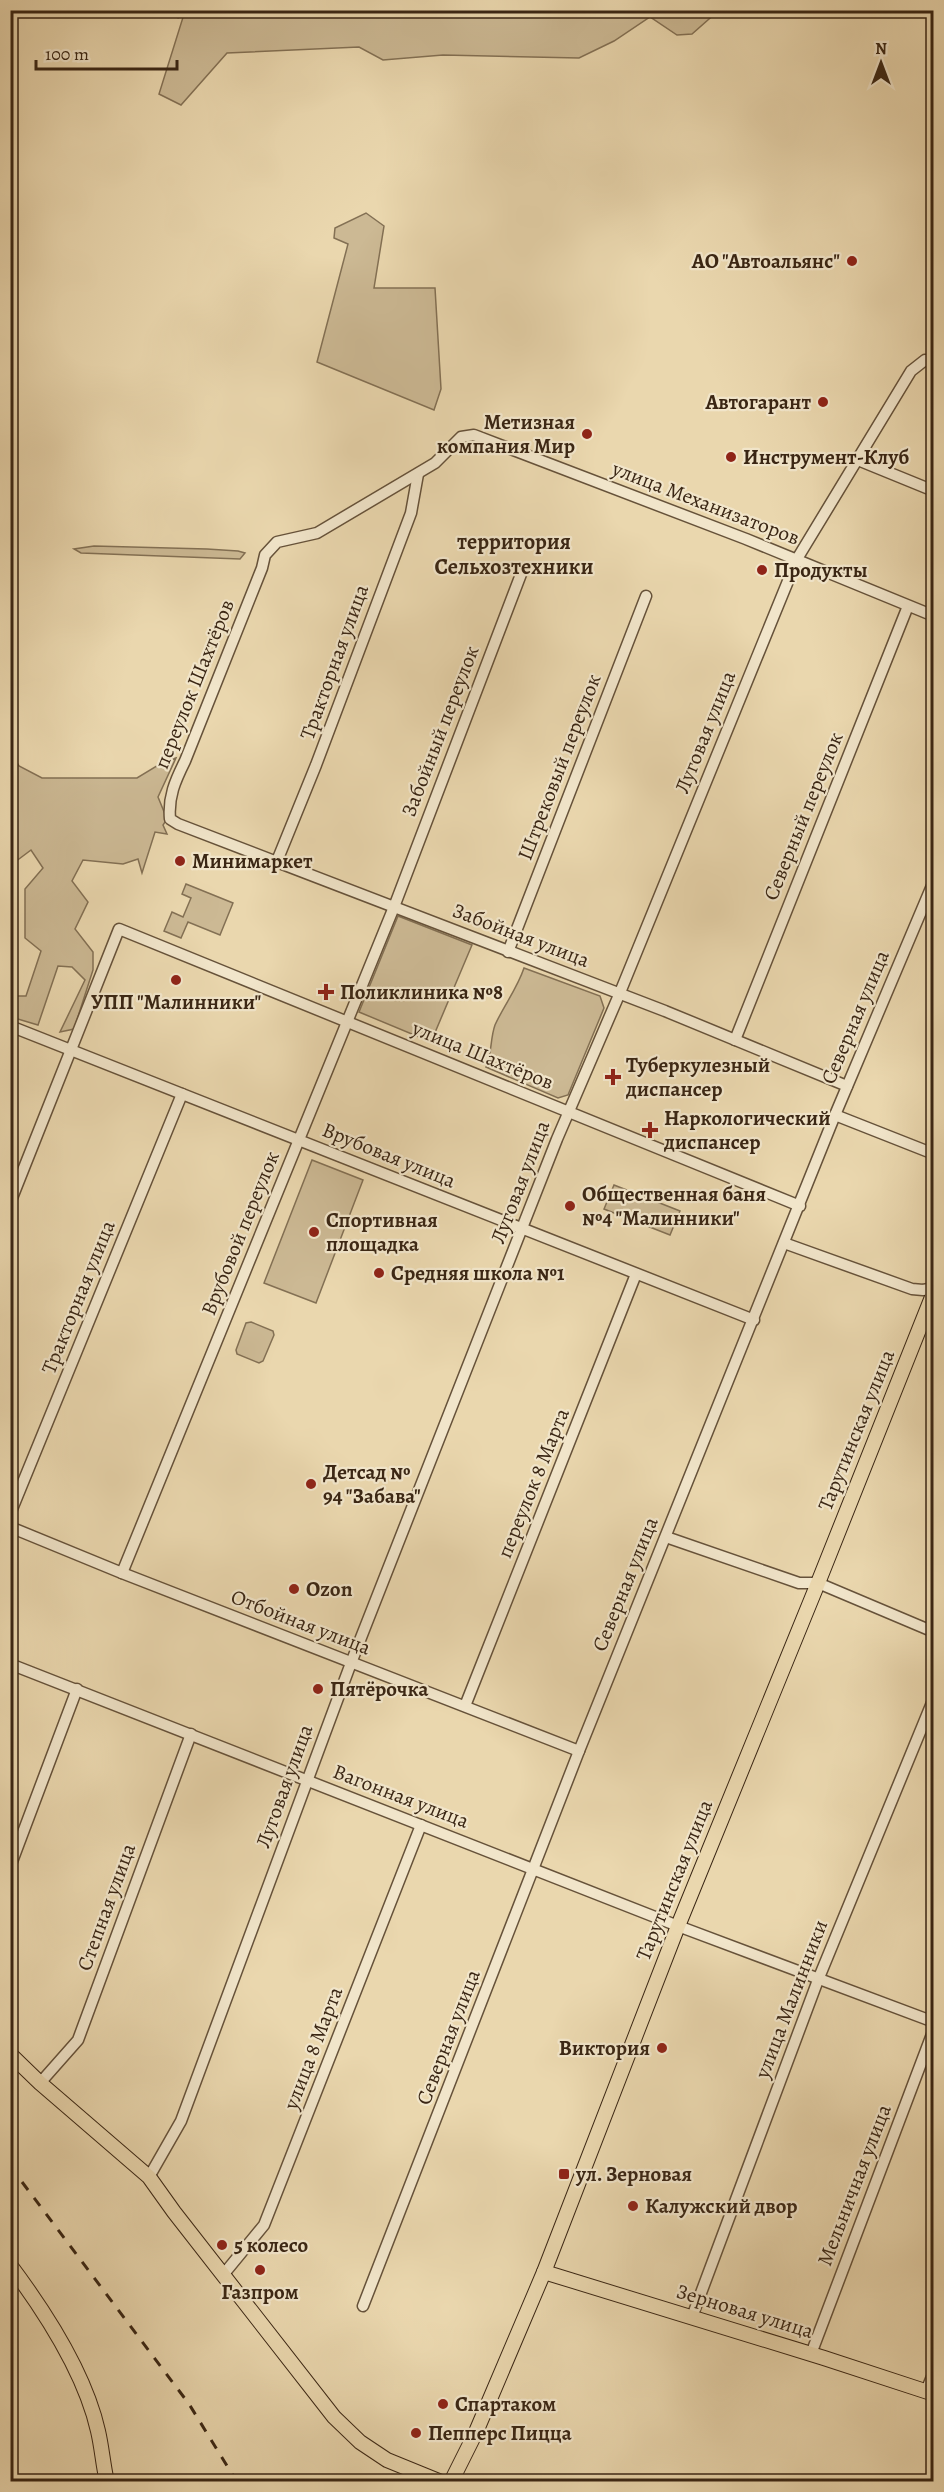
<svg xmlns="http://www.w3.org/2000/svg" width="944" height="2492" font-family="Alegreya,serif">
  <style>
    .green { fill: #ccb994; stroke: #837054; stroke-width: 1.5 }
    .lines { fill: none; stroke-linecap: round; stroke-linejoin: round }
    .stream { stroke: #806c51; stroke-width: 3 }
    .minor-casing { stroke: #66523a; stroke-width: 13 }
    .major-casing { stroke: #3a2614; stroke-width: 16 }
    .minor { stroke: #f1e5ca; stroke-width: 10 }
    .major { stroke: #ead7ae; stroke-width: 14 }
    .rail { stroke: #3a2614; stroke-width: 3; stroke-dasharray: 10 10; stroke-linecap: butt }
    .poi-dot { fill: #8f2418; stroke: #f1e5ca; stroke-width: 2 }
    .labels { text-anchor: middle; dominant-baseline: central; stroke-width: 4.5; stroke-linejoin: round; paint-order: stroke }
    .poi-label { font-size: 21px; font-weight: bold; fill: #3a2614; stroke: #f1e5ca; text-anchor: start }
    .street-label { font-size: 21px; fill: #3a2614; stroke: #f1e5ca }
    .neighbourhood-label { font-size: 22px; font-weight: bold; fill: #3a2614; stroke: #f1e5ca }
  </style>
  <rect width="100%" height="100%" fill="#ead7ae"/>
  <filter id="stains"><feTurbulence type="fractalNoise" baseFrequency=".00333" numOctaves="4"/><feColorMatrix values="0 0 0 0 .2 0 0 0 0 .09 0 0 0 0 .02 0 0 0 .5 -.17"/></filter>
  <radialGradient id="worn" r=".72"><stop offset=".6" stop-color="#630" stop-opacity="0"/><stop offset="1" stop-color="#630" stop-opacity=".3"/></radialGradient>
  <g class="green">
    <path d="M 185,11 L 185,10 L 729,11 L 717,12 L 692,34 L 677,35 L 650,17 L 614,41 L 579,58 L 443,55 L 383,60 L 359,47 L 227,53 L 181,105 L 159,94 Z"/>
    <path d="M 366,213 L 384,226 L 374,288 L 435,288 L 441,389 L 434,410 L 317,362 L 348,244 L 334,238 L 335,228 Z"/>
    <path d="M 94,546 L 207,549 L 238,551 L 245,553 L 240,559 L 81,553 L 74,549 Z"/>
    <path d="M 10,751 L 19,766 L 42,778 L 137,778 L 165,761 L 176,758 L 158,797 L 167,819 L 163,825 L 167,834 L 155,832 L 142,873 L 138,859 L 123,864 L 83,860 L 72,881 L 88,902 L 75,929 L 93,952 L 93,970 L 74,1029 L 60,1032 L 85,980 L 72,967 L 58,966 L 38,1025 L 11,1017 L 11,996 L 26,996 L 41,951 L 25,938 L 25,889 L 43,868 L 31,850 L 15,862 L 17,882 L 11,894 Z"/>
    <path d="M 186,884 L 233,903 L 220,935 L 188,922 L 181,938 L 164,931 L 172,912 L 183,917 L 191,898 L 182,894 Z"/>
    <path d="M 398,916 L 472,945 L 431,1042 L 359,1012 Z"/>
    <path d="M 524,968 L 600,996 L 604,1008 L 568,1095 L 558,1098 L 486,1067 C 492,1054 490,1039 495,1025 C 504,1005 517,989 524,968 Z"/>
    <path d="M 312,1160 L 363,1180 L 316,1303 L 264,1283 Z"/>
    <path d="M 614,1185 L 680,1211 L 670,1235 L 604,1209 Z"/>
    <path d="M 251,1322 L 273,1331 L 274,1335 L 263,1361 L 259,1363 L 237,1354 L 236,1350 L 246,1323 Z"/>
  </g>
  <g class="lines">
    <path class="stream" d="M 178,17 L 195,10"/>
    <g class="minor-casing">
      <g id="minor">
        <path d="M 858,460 L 934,491"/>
        <path d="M 277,861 L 316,765 L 411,513 L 418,474"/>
        <path d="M 508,952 L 646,596"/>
        <path d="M 10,1026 L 754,1320"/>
        <path d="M 735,1040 L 908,606"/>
        <path d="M 847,1086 L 665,1011 L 178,824 L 170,819 C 168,797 175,781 185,761 L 262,568 L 265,555 L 277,542 L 317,533 L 435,463 L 461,437 L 474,435 L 746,539 L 934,616"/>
        <path d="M 835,1115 L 934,1154"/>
        <path d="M 10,1203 L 119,929 L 800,1206"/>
        <path d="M 784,1243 L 912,1289 L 923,1290 L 934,1288"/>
        <path d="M 10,1514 L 182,1094"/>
        <path d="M 10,1527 L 122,1573 L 579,1751"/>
        <path d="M 666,1537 L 799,1583 L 818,1583 L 934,1632"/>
        <path d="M 122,1573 L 394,907 L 523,569"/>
        <path d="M 10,1664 L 678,1926 L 934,2022"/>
        <path d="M 465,1706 L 636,1274"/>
        <path d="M 10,1867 L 77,1689"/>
        <path d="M 40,2083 L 78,2040 L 191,1734"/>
        <path d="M 149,2177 L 181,2121 L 351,1663 L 557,1139 L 619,995 L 797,559 L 911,371 L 925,360 L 934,360"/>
        <path d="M 223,2275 L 264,2225 L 421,1825"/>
        <path d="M 363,2306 L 579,1751 L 835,1115 L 934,881"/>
        <path d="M 692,2317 L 818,1980 L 934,1698"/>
        <path d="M 811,2354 L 934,2029"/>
        <path d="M 926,2391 L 934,2372"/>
      </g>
    </g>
    <g class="major-casing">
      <g id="major">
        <path d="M 10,2054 L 40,2083 L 149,2177 L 174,2212 L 334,2417 L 360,2442 L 387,2460 L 441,2482"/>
        <path d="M 10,2265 C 46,2313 85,2373 98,2431 C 102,2448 103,2465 107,2482"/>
        <path d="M 544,2272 L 824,2358 L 934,2394"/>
        <path d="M 451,2482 L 476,2432 L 544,2272 L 678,1926 L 818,1583 L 934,1292"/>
      </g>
    </g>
    <use href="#minor" class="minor"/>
    <use href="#major" class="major"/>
    <path class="rail" d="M 10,2166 L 189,2404 L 237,2482"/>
  </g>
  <g class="poi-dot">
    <circle cx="852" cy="261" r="6"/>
    <circle cx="823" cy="402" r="6"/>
    <circle cx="587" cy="434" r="6"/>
    <circle cx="731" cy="457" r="6"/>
    <circle cx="762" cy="570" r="6"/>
    <circle cx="180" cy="861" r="6"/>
    <circle cx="176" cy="980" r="6"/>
    <path d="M323 983h6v6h6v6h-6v6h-6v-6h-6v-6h6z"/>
    <path d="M610 1068h6v6h6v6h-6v6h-6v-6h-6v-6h6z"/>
    <path d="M647 1121h6v6h6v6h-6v6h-6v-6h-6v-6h6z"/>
    <circle cx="570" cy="1206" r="6"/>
    <circle cx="314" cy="1232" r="6"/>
    <circle cx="379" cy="1273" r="6"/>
    <circle cx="311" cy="1484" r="6"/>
    <circle cx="294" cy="1589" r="6"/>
    <circle cx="318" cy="1689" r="6"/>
    <circle cx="662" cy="2048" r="6"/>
    <rect x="558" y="2168" width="12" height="12" rx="3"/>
    <circle cx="633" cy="2206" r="6"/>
    <circle cx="222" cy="2245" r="6"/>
    <circle cx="260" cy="2270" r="6"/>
    <circle cx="443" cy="2404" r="6"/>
    <circle cx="416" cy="2433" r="6"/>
  </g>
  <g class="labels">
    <g class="poi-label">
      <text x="840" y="261" text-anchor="end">АО "Автоальянс"</text>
      <text x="811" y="402" text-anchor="end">Автогарант</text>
      <text x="575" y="422" text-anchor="end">Метизная<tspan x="575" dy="24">компания Мир</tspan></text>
      <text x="743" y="457">Инструмент-Клуб</text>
      <text x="774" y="570">Продукты</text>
      <text x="192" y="861">Минимаркет</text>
      <text x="340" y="992">Поликлиника №8</text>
      <text x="176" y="1002" text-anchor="middle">УПП "Малинники"</text>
      <text x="626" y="1065">Туберкулезный<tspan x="626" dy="24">диспансер</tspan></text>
      <text x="664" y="1118">Наркологический<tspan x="664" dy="24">диспансер</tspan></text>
      <text x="582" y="1194">Общественная баня<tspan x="582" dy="24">№4 "Малинники"</tspan></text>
      <text x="326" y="1220">Спортивная<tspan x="326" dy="24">площадка</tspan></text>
      <text x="391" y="1273">Средняя школа №1</text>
      <text x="323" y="1472">Детсад №<tspan x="323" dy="24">94 "Забава"</tspan></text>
      <text x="306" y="1589">Ozon</text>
      <text x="330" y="1689">Пятёрочка</text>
      <text x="650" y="2048" text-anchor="end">Виктория</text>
      <text x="576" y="2174">ул. Зерновая</text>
      <text x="645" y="2206">Калужский двор</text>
      <text x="234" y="2245">5 колесо</text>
      <text x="260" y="2292" text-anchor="middle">Газпром</text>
      <text x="455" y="2404">Спартаком</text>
      <text x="428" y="2433">Пепперс Пицца</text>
    </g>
    <g class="street-label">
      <text transform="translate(706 503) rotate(21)">улица Механизаторов</text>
      <text transform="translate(334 662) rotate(-70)">Тракторная улица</text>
      <text transform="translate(194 684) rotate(-68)">переулок Шахтёров</text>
      <text transform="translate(440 731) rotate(-69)">Забойный переулок</text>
      <text transform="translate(705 732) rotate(-68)">Луговая улица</text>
      <text transform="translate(559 767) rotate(-69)">Штрековый переулок</text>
      <text transform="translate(803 816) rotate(-68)">Северный переулок</text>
      <text transform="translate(521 935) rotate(21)">Забойная улица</text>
      <text transform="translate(855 1017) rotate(-67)">Северная улица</text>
      <text transform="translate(483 1055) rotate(22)">улица Шахтёров</text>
      <text transform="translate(389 1155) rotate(22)">Врубовая улица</text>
      <text transform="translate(520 1182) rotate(-69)">Луговая улица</text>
      <text transform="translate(240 1233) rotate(-68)">Врубовой переулок</text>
      <text transform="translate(78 1297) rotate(-68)">Тракторная улица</text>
      <text transform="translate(856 1430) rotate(-68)">Тарутинская улица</text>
      <text transform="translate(533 1483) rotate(-68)">переулок 8 Марта</text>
      <text transform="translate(625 1584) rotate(-68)">Северная улица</text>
      <text transform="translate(301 1622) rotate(21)">Отбойная улица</text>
      <text transform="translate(284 1786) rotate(-70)">Луговая улица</text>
      <text transform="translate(401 1796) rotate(21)">Вагонная улица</text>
      <text transform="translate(674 1880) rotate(-68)">Тарутинская улица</text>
      <text transform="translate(106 1907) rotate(-70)">Степная улица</text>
      <text transform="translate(791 1999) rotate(-69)">улица Малинники</text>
      <text transform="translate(448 2037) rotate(-69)">Северная улица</text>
      <text transform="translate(313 2048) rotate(-69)">улица 8 Марта</text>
      <text transform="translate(854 2185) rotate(-69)">Мельничная улица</text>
      <text transform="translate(745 2311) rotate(17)">Зерновая улица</text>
    </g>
    <g class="neighbourhood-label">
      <text x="514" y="542">территория<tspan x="514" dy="25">Сельхозтехники</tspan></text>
    </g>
  </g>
  <rect width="944" height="2492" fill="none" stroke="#ead7ae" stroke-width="36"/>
  <rect x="12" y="12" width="920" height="2468" fill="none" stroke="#3a2614" stroke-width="3"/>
  <rect x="18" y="18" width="908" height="2456" fill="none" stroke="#3a2614" stroke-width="1.5"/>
  <g transform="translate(881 63)" stroke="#f1e5ca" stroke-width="4.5" paint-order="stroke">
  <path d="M0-4.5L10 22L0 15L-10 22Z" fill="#3a2614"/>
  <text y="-9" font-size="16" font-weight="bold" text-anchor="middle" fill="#3a2614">N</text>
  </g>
  <path d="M36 60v9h141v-9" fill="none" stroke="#3a2614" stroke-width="3"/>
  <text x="45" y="60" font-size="18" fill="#3a2614" stroke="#f1e5ca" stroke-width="4.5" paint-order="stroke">100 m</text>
  <rect width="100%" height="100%" filter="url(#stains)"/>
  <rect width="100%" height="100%" fill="url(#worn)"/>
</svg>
